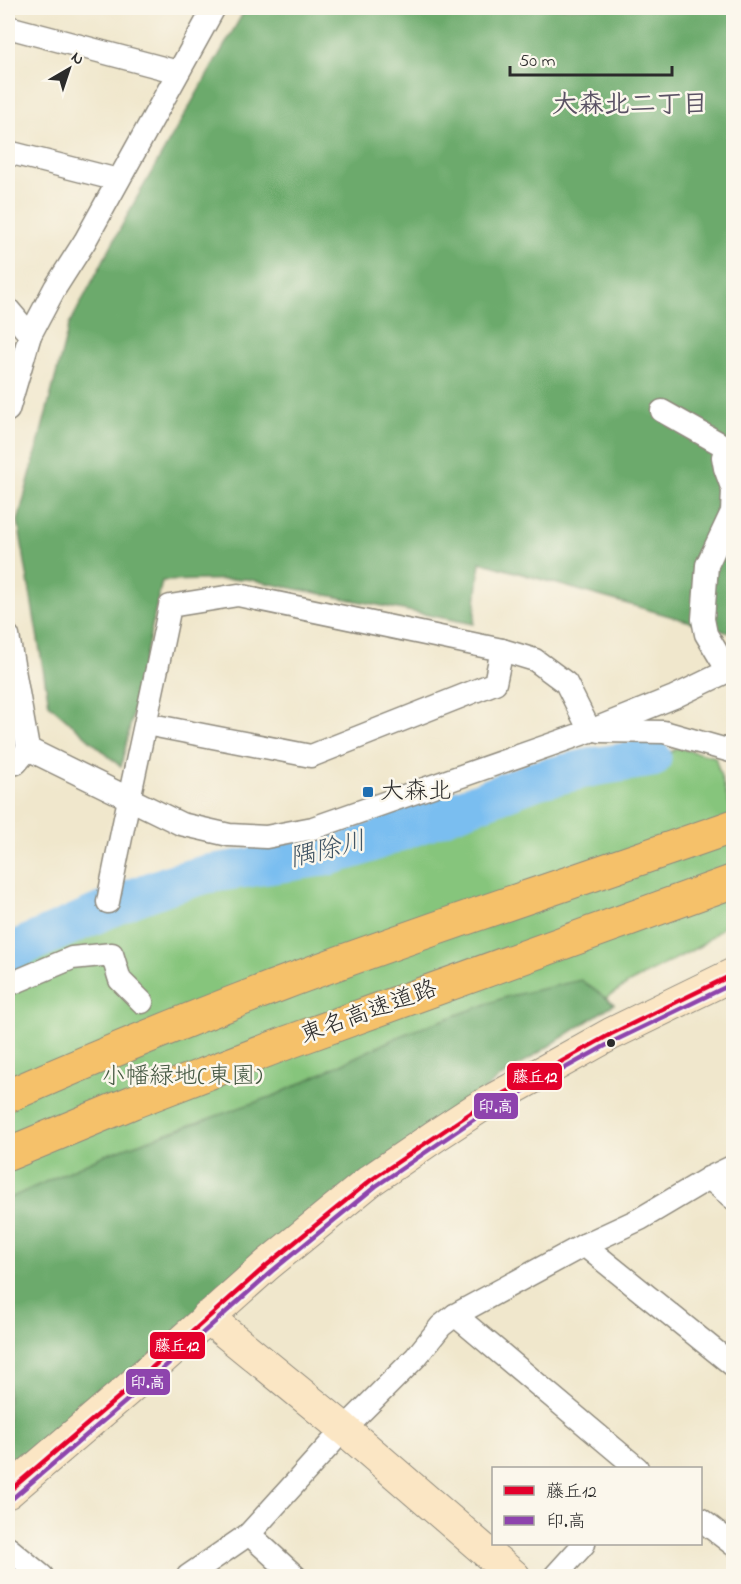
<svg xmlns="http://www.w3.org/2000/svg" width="741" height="1584" font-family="'Indie Flower','Klee One',sans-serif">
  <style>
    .green { fill: #86c57c; stroke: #587854; stroke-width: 1.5 }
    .forest { fill: #6caa6c; stroke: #4c6a4c; stroke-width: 1.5 }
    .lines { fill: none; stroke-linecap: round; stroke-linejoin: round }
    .river { stroke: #7abef0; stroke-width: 39 }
    .street-casing { stroke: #8e897c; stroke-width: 25 }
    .secondary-casing { stroke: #8e897c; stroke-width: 34 }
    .highway-casing { stroke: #8e897c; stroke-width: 35 }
    .street { stroke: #fff; stroke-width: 22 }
    .secondary { stroke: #fbe6c4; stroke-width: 32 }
    .highway { stroke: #f5c16b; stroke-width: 33 }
    .bus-1-casing { stroke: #fbf7ec; stroke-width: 9 }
    .bus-2-casing { stroke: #fbf7ec; stroke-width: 9 }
    .bus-1 { stroke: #e4002b; stroke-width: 4.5 }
    .bus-2 { stroke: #8e44ad; stroke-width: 4.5 }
    .poi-dot { fill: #1f6fb2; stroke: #fbf7ec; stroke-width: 2 }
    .bus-dot { fill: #2b2b2b; stroke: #fbf7ec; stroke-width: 2 }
    .labels { text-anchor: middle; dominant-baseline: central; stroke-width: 5; stroke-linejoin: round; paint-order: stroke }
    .poi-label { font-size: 24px; fill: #2b2b2b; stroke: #fbf7ec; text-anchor: start }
    .street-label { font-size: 24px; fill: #2b2b2b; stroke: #fbf7ec }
    .park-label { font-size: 24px; fill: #465943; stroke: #fbf7ec }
    .neighbourhood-label { font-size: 26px; font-weight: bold; fill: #5a5264; stroke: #fbf7ec }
    .water-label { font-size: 26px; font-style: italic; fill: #435766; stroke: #fbf7ec }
    .line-badge { stroke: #fbf7ec; stroke-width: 2 }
    .badge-label { font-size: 16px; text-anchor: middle; font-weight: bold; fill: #fff }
  </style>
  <rect width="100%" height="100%" fill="#fbf7ec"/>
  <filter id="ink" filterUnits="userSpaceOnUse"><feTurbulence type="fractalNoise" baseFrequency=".0167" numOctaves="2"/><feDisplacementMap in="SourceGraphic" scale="12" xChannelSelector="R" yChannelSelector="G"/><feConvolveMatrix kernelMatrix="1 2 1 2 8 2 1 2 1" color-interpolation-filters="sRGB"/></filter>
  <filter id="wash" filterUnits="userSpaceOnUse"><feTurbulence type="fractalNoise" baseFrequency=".008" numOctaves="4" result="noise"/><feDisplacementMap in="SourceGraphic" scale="24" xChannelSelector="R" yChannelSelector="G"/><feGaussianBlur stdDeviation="1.35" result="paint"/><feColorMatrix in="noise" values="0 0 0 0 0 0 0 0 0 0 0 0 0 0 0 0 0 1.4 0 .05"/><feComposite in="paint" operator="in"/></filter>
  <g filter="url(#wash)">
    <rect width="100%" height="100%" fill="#f0e7cc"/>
    <path class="green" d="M 678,748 L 715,757 L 733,817 L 733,919 L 700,946 L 629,983 L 426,1116 L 8,1459 L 8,961 L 124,913 L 211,881 L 353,855 L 433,824 L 541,786 L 595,772 L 651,763 Z"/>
    <g class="forest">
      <path d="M 246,8 L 733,8 L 733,634 L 480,562 L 474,624 L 246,579 L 162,581 L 121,767 L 49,704 L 18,521 L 69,325 L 135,201 Z"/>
      <path d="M 581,980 L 614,1004 L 498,1079 L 108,1393 L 8,1471 L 8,1199 L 102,1156 L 276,1095 L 402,1035 L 506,997 Z"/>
    </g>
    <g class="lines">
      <path class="river" d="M 8,953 L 133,898 L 171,884 L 207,874 L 329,856 L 357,848 L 537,780 L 593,767 L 652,758"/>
    </g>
  </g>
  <g filter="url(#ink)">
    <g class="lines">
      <g class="street-casing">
        <g id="street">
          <path d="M 8,27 L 178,72"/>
          <path d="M 8,152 L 118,180"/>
          <path d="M 8,309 L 30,335"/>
          <path d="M 8,410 L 30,335 L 55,288 L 85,241 L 214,8"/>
          <path d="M 662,411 L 726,447 L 723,457 L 725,468 L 733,490 L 732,512 L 707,565 L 703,619 L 706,634 L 728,671"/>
          <path d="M 8,636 L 28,749"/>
          <path d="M 146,724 L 311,756 L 495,683 L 502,650"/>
          <path d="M 600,731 L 664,732 L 734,752"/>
          <path d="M 28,749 L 181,824 L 229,835 L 266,837 L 313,828 L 590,731 L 674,697 L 734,668"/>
          <path d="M 8,765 L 16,763 L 28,749"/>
          <path d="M 108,902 C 127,803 150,705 170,606 L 238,595 L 502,650 L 535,660 L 566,683 L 590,731"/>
          <path d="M 8,985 L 72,958 L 112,954 L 120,980 L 142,1002"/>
          <path d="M 709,1178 L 734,1199"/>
          <path d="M 584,1245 L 734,1366"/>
          <path d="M 455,1315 L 637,1468"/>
          <path d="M 700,1519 L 734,1545"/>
          <path d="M 8,1548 L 42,1576"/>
          <path d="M 188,1576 L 249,1534"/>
          <path d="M 295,1576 L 249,1534 L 344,1429 L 416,1357 L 441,1326 L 455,1315 L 584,1245 L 640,1219 L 709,1178 L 734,1166"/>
          <path d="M 555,1576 L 584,1544"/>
        </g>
      </g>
      <g class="secondary-casing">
        <g id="secondary">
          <path d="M 207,1317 L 344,1429 L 514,1576"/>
          <path d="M 8,1492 L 126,1391 L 267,1265 L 371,1180 L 435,1136 L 478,1108 L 611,1034 L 734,974"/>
        </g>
      </g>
      <g class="highway-casing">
        <g id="highway">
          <path d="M 8,1096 C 99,1056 191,1018 284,983 C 433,927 584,879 734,826"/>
          <path d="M 8,1154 L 133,1102 L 286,1043 L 734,881"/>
        </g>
      </g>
      <use href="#street" class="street"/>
      <use href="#secondary" class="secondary"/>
      <use href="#highway" class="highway"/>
      <g class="bus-1-casing">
        <path id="bus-1" d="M 8,1492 L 126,1391 L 267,1265 L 371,1180 L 478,1108 L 611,1034 L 734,974"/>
      </g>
      <g class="bus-2-casing">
        <path id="bus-2" d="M 13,1498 L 131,1397 L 272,1271 L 376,1186 L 482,1114 L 614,1041 L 734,983"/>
      </g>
      <use href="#bus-1" class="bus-1"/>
      <use href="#bus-2" class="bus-2"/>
    </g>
  </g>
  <rect class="poi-dot" x="362" y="786" width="12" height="12" rx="3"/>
  <circle class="bus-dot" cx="611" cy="1043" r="5"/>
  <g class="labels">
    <g class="poi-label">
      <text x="380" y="792">大森北</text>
    </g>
    <g class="street-label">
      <text transform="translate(369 1013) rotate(-20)">東名高速道路</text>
    </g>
    <g class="park-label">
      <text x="182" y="1077">小幡緑地(東園)</text>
    </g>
    <g class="neighbourhood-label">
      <text x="630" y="106">大森北二丁目</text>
    </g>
    <g class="water-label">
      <text transform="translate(328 851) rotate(-14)">隅除川</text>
    </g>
  </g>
  <g class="line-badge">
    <rect x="506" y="1062" width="57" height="29" rx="6" fill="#e4002b"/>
    <rect x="473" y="1092" width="46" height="28" rx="6" fill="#8e44ad"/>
    <rect x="149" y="1331" width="57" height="29" rx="6" fill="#e4002b"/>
    <rect x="125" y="1368" width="46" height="28" rx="6" fill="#8e44ad"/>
  </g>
  <g class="badge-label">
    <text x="535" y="1082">藤丘12</text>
    <text x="496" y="1112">印.高</text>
    <text x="177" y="1351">藤丘12</text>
    <text x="148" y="1388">印.高</text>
  </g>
  <rect width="741" height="1584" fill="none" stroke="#fbf7ec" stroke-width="30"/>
  <rect x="492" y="1467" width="210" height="78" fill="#fbf7ec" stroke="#a8a59f" stroke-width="1.5"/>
  <rect x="504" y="1486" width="30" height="9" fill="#e4002b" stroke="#a8a59f" stroke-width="1.5"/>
  <text x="546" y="1497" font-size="18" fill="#2b2b2b">藤丘12</text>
  <rect x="504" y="1516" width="30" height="9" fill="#8e44ad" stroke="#a8a59f" stroke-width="1.5"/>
  <text x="546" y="1527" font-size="18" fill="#2b2b2b">印.高</text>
  <g transform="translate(69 69) rotate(39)" stroke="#fbf7ec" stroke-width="4.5" paint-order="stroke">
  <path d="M0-4.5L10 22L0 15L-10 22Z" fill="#2b2b2b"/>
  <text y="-9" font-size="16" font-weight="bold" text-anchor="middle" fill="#2b2b2b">N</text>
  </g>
  <path d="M510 66v9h162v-9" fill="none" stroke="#2b2b2b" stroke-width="3"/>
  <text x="519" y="66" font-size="18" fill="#2b2b2b" stroke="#fbf7ec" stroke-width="4.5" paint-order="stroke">50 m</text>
</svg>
